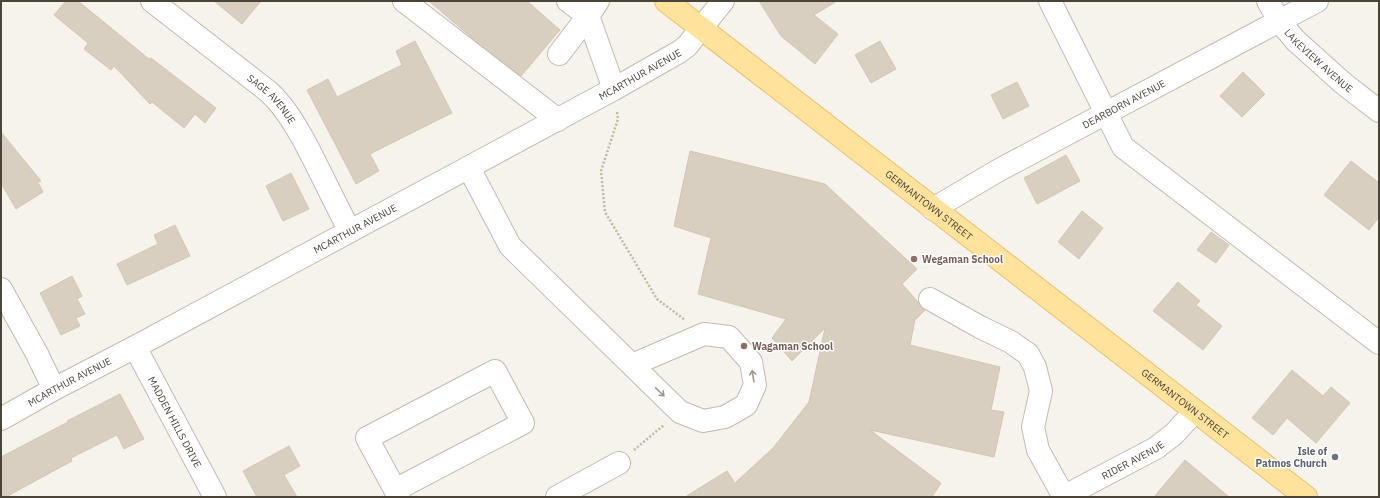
<svg xmlns="http://www.w3.org/2000/svg" width="1380" height="498" font-family="'IBM Plex Sans',sans-serif">
  <style>
    .building { fill: #d8cfc1; stroke: #d3c7b4 }
    .lines { fill: none; stroke-linecap: round; stroke-linejoin: round }
    .minor-casing { stroke: #c2bbae; stroke-width: 24 }
    .major-casing { stroke: #e6c16a; stroke-width: 24 }
    .path { stroke: #c4b79f; stroke-width: 2.5; stroke-dasharray: 2 2; stroke-linecap: butt }
    .minor { stroke: #fff; stroke-width: 22 }
    .major { stroke: #ffe39c; stroke-width: 22 }
    .oneway { stroke: #9c9892 }
    .education-dot { fill: #8d6e63; stroke: #fff; stroke-width: 1.5 }
    .worship-dot { fill: #6b7280; stroke: #fff; stroke-width: 1.5 }
    .labels { text-anchor: middle; dominant-baseline: central; stroke-width: 3; stroke-linejoin: round; paint-order: stroke }
    .street-label { font-size: 10px; fill: #4b4439; stroke: #fff }
    .education-label { font-size: 10px; font-weight: bold; fill: #785e54; stroke: #fff; text-anchor: start }
    .worship-label { font-size: 10px; font-weight: bold; fill: #5b616d; stroke: #fff; text-anchor: end }
  </style>
  <rect width="100%" height="100%" fill="#f6f3ec"/>
  <g class="building">
    <path d="M 66,1 L 78,1 L 149,59 L 151,58 L 216,108 L 205,123 L 195,114 L 184,128 L 152,102 L 150,104 L 114,66 L 111,70 L 84,49 L 88,43 L 54,15 Z"/>
    <path d="M 214,1 L 261,1 L 242,24 Z"/>
    <path d="M 429,1 L 527,1 L 560,30 L 521,76 L 478,43 Z"/>
    <path d="M 759,1 L 837,1 L 814,15 L 838,34 L 815,64 L 781,36 Z"/>
    <path d="M 415,41 L 452,113 L 370,154 L 379,171 L 356,184 L 307,90 L 328,79 L 337,97 L 402,65 L 396,51 Z"/>
    <path d="M 880,41 L 896,69 L 871,83 L 855,55 Z"/>
    <path d="M 1243,72 L 1265,94 L 1242,117 L 1220,96 Z"/>
    <path d="M 1017,82 L 1029,106 L 1003,119 L 991,95 Z"/>
    <path d="M 1,132 L 41,181 L 38,182 L 43,192 L 16,209 L 1,183 Z"/>
    <path d="M 690,151 L 825,184 L 917,269 L 902,284 L 925,310 L 915,320 L 910,345 L 1000,367 L 991,410 L 1004,412 L 994,457 L 870,430 L 941,483 L 932,497 L 685,497 L 727,471 L 735,483 L 773,448 L 809,402 L 825,328 L 792,361 L 772,338 L 786,319 L 698,294 L 711,238 L 674,226 Z"/>
    <path d="M 1066,155 L 1080,181 L 1037,204 L 1024,178 Z"/>
    <path d="M 1351,161 L 1379,183 L 1379,217 L 1369,230 L 1324,195 Z"/>
    <path d="M 291,173 L 309,209 L 283,221 L 266,186 Z"/>
    <path d="M 1082,211 L 1103,228 L 1079,259 L 1058,242 Z"/>
    <path d="M 175,225 L 190,256 L 127,285 L 117,264 L 158,244 L 154,235 Z"/>
    <path d="M 1211,232 L 1229,245 L 1216,263 L 1197,250 Z"/>
    <path d="M 72,276 L 82,296 L 77,299 L 85,314 L 76,318 L 80,326 L 61,335 L 40,293 Z"/>
    <path d="M 1178,282 L 1200,301 L 1196,305 L 1222,326 L 1203,350 L 1153,311 Z"/>
    <path d="M 1292,370 L 1323,396 L 1331,387 L 1350,403 L 1316,443 L 1287,418 L 1273,435 L 1252,418 Z"/>
    <path d="M 120,394 L 144,439 L 124,449 L 117,435 L 71,458 L 72,461 L 24,487 L 6,497 L 1,497 L 1,457 L 68,422 L 67,421 Z"/>
    <path d="M 289,446 L 300,466 L 284,475 L 297,497 L 257,497 L 243,471 Z"/>
    <path d="M 1185,460 L 1229,497 L 1154,497 Z"/>
  </g>
  <g class="lines">
    <g class="minor-casing">
      <g id="minor">
        <path id="s1" d="M 152,1 L 269,92 C 283,105 292,120 302,137 C 319,168 333,200 350,231"/>
        <path d="M 404,1 L 558,120"/>
        <path d="M 598,1 L 588,16 L 614,89"/>
        <path d="M 1050,1 L 1123,147 L 1379,343"/>
        <path id="s2" d="M 1268,1 L 1279,21 L 1296,41 L 1344,84 L 1379,111"/>
        <path d="M 559,54 L 588,16 L 568,1"/>
        <path d="M 469,168 L 510,246 L 680,412 L 703,421 L 725,417 L 746,405 L 755,385 L 751,362 L 729,337 L 704,334 L 632,365"/>
        <path id="s3" d="M 933,209 L 999,170 L 1317,1"/>
        <path d="M 1,289 L 36,352 L 54,389"/>
        <path d="M 930,299 L 980,327 L 1011,342 L 1028,354 L 1035,367 L 1041,391 L 1033,427 L 1038,450 L 1064,497"/>
        <path id="s4" d="M 135,347 L 215,497"/>
        <path id="s5" d="M 1,419 L 54,389 L 135,347 L 614,89 L 679,52 L 687,46 L 723,1"/>
        <path d="M 395,490 L 523,423 L 495,371 L 367,438 L 399,497"/>
        <path d="M 557,497 L 619,463"/>
        <path id="s6" d="M 1063,497 L 1156,448 L 1174,434 L 1195,411"/>
      </g>
    </g>
    <g class="major-casing">
      <g id="major">
        <path id="s7" d="M 666,1 L 1306,497"/>
      </g>
    </g>
    <g class="path">
      <path d="M 617,112 L 618,119 L 601,171 L 605,212 L 657,299 L 685,320"/>
      <path d="M 634,450 L 664,425"/>
    </g>
    <use href="#minor" class="minor"/>
    <use href="#major" class="major"/>
  </g>
  <defs><path id="oneway-shaft" d="M-6 0H5M1.5-3L5.5 0L1.5 3" fill="none" stroke-width="1.6" stroke-linecap="round" stroke-linejoin="round"/></defs>
  <g class="oneway">
    <use href="#oneway-shaft" transform="translate(753 376) rotate(-99)"/>
    <use href="#oneway-shaft" transform="translate(660 392) rotate(44)"/>
  </g>
  <g class="education-dot">
    <circle cx="914" cy="259" r="4"/>
    <circle cx="744" cy="346" r="4"/>
  </g>
  <circle class="worship-dot" cx="1335" cy="457" r="4"/>
  <g class="labels">
    <g class="street-label">
      <text stroke="none"><textPath href="#s2" startOffset="79">LAKEVIEW AVENUE</textPath></text>
      <text stroke="none"><textPath href="#s5" startOffset="726">MCARTHUR AVENUE</textPath></text>
      <text stroke="none"><textPath href="#s1" startOffset="155">SAGE AVENUE</textPath></text>
      <text stroke="none"><textPath href="#s3" startOffset="218">DEARBORN AVENUE</textPath></text>
      <text stroke="none"><textPath href="#s7" startOffset="333">GERMANTOWN STREET</textPath></text>
      <text stroke="none"><textPath href="#s5" startOffset="402">MCARTHUR AVENUE</textPath></text>
      <text stroke="none"><textPath href="#s5" startOffset="78">MCARTHUR AVENUE</textPath></text>
      <text stroke="none"><textPath href="#s7" startOffset="657">GERMANTOWN STREET</textPath></text>
      <text stroke="none"><textPath href="#s4" startOffset="85">MADDEN HILLS DRIVE</textPath></text>
      <text stroke="none"><textPath href="#s6" startOffset="79">RIDER AVENUE</textPath></text>
    </g>
    <g class="education-label">
      <text x="922" y="259">Wegaman School</text>
      <text x="752" y="346">Wagaman School</text>
    </g>
    <g class="worship-label">
      <text x="1327" y="451">Isle of<tspan x="1327" dy="12">Patmos Church</tspan></text>
    </g>
  </g>
  <rect width="1380" height="498" fill="none" stroke="#4b4439" stroke-width="4"/>
</svg>
